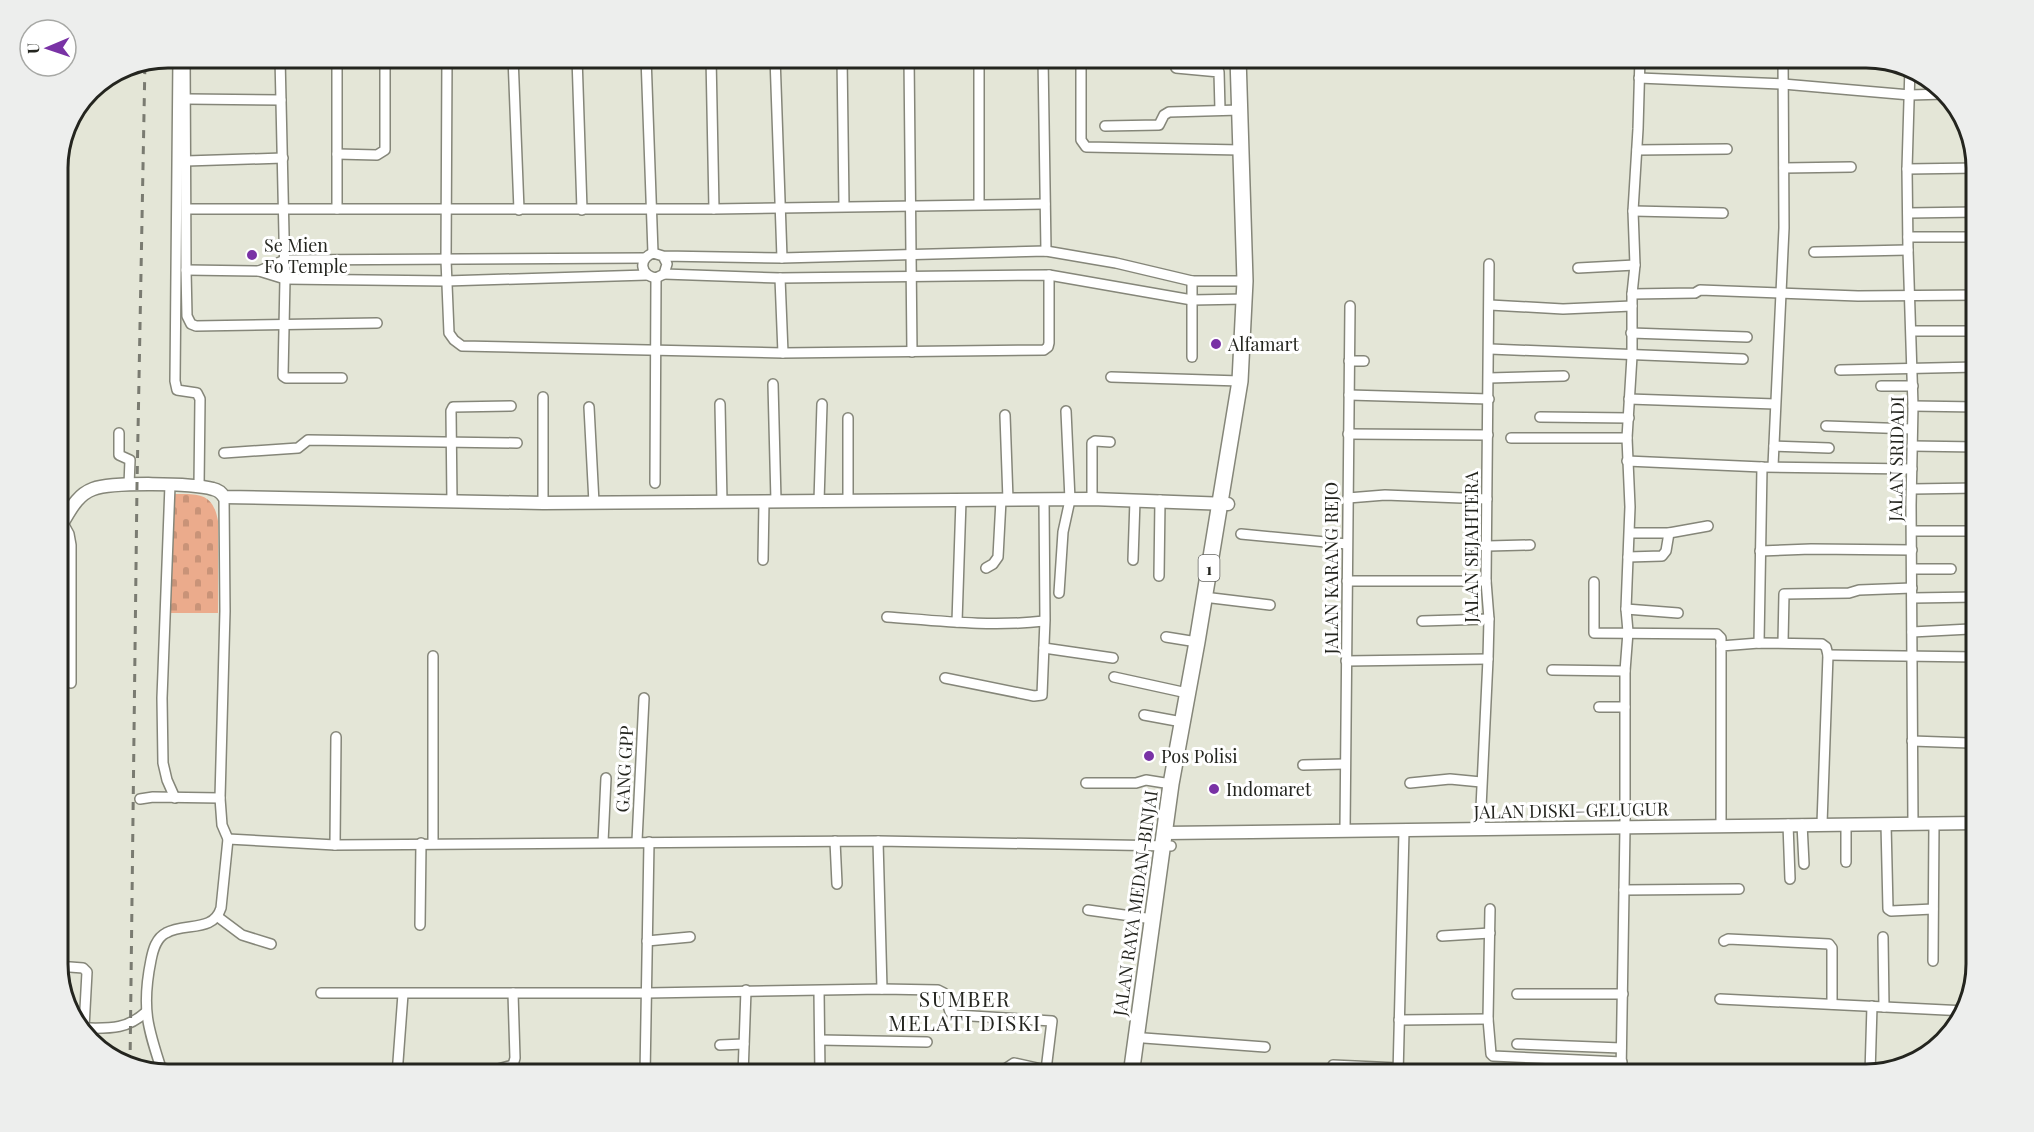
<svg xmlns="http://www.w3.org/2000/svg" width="2034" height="1132" font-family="'Playfair Display',serif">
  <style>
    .cemetery { fill: url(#cemetery-stones) }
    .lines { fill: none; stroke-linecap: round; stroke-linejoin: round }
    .minor-casing { stroke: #858679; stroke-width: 12 }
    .secondary-casing { stroke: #858679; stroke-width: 15 }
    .trunk-casing { stroke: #858679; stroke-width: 18 }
    .minor { stroke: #fff; stroke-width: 9 }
    .secondary { stroke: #fff; stroke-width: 12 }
    .trunk { stroke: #fff; stroke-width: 15 }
    .rail { stroke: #7a7b71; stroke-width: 3; stroke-dasharray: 8 8; stroke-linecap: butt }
    .poi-dot { fill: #7932a5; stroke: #fff; stroke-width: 2 }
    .labels { text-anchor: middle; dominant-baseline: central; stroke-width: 6; stroke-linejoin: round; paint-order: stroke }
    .shield { fill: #fff; stroke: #666662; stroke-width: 1.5 }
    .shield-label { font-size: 16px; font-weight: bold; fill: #24251f }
    .poi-label { font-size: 18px; fill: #24251f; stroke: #fff; text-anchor: start }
    .street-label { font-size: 18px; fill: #24251f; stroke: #fff }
    .quarter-label { font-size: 21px; letter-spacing: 1.5px; fill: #24251f; stroke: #fff }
    .rim { fill: none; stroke: #24251f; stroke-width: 3 }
  </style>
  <defs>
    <pattern id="cemetery-stones" width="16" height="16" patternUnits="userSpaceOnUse" patternTransform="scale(1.5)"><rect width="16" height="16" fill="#ebab8c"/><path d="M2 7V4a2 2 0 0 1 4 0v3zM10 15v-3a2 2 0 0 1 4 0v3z" fill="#c99378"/></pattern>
  </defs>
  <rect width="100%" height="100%" fill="#e4e6d7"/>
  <path class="cemetery" d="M 173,494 C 198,494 213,492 218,521 L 218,613 L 167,613 Z"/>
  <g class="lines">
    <g class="minor-casing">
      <g id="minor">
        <path d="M 178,57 L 175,381 L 177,390 L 197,393 L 200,399 L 199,486"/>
        <path d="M 185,57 L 186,270 L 187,316 L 191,324 L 196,326 L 377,323"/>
        <path d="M 280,57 L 285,279 L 283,376 L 286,378 L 342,378"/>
        <path d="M 337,57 L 337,209"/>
        <path d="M 447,57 L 446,260 L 449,333 L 454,340 L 462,346 L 783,353 L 1044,350 L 1048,347 L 1049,343 L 1049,275"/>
        <path d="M 513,57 L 519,210"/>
        <path d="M 577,57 L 582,210"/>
        <path d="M 646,57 L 653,253"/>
        <path d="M 711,57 L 714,209"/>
        <path d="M 775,57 L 782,258"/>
        <path d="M 842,57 L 844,206"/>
        <path d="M 909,57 L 912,352"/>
        <path d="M 979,57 L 979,204"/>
        <path d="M 1043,57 L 1046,251"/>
        <path d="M 1081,57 L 1081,140 L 1086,147 L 1241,150"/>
        <path d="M 1910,67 L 1907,169 L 1908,250 L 1913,406 L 1911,505 L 1913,824"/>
        <path d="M 1176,68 L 1219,72 L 1220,110"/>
        <path d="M 1639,78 L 1783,84 L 1910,95 L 1945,94"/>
        <path d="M 187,99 L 281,100"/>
        <path d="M 1105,126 L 1159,125 L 1164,115 L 1169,112 L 1240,110"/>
        <path d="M 1637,150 L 1727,149"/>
        <path d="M 337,154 L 377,155 L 385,150 L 385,57"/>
        <path d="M 186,161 L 283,158"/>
        <path d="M 1784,168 L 1851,167"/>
        <path d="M 1907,169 L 1977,168"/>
        <path d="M 187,209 L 714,209 L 1045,204"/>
        <path d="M 1633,211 L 1723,213"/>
        <path d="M 1908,213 L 1977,212"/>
        <path d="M 1908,237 L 1977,237"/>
        <path d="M 1814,252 L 1908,250"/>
        <path d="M 663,256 L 667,264 L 664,274 L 656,278 C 640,275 638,259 653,253 L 663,256 L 782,258 L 1046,251 L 1116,263 L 1192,281 L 1245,281"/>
        <path d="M 1578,268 L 1635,265"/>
        <path d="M 186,270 L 259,271 L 285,279 L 446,281 L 647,275"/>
        <path d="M 259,271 L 285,260 L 645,258"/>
        <path d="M 664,274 L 780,278 L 1049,275 L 1192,300 L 1245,299"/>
        <path d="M 780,278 L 783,353"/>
        <path d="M 1632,294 L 1695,293 L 1700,290 L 1858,296 L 1977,295"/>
        <path d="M 1490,305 L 1563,309 L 1632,306"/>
        <path d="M 1912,331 L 1977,331"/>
        <path d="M 1631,333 L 1747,337"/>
        <path d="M 1490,349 L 1743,359"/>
        <path d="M 1192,357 L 1192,281"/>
        <path d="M 1349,361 L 1364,361"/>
        <path d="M 1840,370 L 1977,367"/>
        <path d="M 1111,377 L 1240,381"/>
        <path d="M 1489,378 L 1564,376"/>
        <path d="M 773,384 L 776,501"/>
        <path d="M 1881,386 L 1913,386"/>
        <path d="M 1349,395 L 1489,399"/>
        <path d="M 543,397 L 543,503"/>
        <path d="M 1629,399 L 1775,404"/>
        <path d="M 720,404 L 722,502"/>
        <path d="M 1913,406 L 1977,407"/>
        <path d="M 589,407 L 594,503"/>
        <path d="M 1005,415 L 1008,500"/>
        <path d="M 1540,417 L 1629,418"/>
        <path d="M 848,418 L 848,501"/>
        <path d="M 1826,426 L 1912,429"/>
        <path d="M 119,433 L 119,455 L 130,460 L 129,485"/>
        <path d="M 1348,434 L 1488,435"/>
        <path d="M 1511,438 L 1627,438"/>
        <path d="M 1774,446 L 1829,448"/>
        <path d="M 1912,446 L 1977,447"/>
        <path d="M 224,453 L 298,448 L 308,440 L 517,443"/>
        <path d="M 1627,461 L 1762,467 L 1912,469"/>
        <path d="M 57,463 L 63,336"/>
        <path d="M 1773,466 L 1784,228 L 1783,57"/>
        <path d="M 57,477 L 63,523 L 69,534 L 71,545 L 71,683"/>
        <path d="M 655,483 L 656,278"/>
        <path d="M 170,485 L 162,698 L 163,763 L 167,780 L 175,798"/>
        <path d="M 1912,489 L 1977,488"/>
        <path d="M 1348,498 L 1385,495 L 1487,499"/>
        <path d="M 1092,499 L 1092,443 L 1095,441 L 1110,442"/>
        <path d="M 819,501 L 822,404"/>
        <path d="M 452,502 L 451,411 L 453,407 L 511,406"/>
        <path d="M 1912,531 L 1977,531"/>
        <path d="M 1630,533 L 1669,533 L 1708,526"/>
        <path d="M 1241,534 L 1347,544"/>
        <path d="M 1488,546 L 1530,545"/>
        <path d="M 1760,551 L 1811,549 L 1912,550"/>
        <path d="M 1628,557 L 1662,556 L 1666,551 L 1669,533"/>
        <path d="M 763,560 L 764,502"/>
        <path d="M 1133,560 L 1135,500"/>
        <path d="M 986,568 L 993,564 L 998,557 L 1001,500"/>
        <path d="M 1912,569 L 1951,569"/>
        <path d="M 1159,576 L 1160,500"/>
        <path d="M 1347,581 L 1486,581"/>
        <path d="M 1594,582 L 1594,633 L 1717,634 L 1721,638 L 1721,646"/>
        <path d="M 1059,593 L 1063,532 L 1070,500 L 1066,411"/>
        <path d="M 1212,598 L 1270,605"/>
        <path d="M 1912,598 L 1977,597"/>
        <path d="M 1626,609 L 1678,613"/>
        <path d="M 887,617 C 940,621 992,627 1044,621"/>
        <path d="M 1422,621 L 1489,619"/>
        <path d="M 957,622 L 961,500"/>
        <path d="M 1912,632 L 1970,629 L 1972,627 L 1977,627"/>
        <path d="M 1166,637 L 1197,642"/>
        <path d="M 1783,642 L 1784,594 L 1849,593 L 1859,590 L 1912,588"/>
        <path d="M 1759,643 L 1762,467"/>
        <path d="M 1044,648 L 1113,658"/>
        <path d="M 1828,655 L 1977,657"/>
        <path d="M 1346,661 L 1488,659"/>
        <path d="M 1552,670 L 1625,671"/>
        <path d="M 1114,677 L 1187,693"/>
        <path d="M 945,678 L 1034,696 L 1042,695 L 1045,620 L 1044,500"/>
        <path d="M 1599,707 L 1625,707"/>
        <path d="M 1144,715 L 1182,722"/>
        <path d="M 1912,741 L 1970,743"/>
        <path d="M 1303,765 L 1345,764"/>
        <path d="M 1086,783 L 1136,783 L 1146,780 L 1171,784"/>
        <path d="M 1410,783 L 1450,779 L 1481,782"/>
        <path d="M 140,799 L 153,797 L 220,798"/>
        <path d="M 1788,824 L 1790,879"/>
        <path d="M 1802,824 L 1804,864"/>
        <path d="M 1886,824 L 1888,909 L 1891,911 L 1933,909"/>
        <path d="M 1721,827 L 1721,646 L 1759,643 L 1822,644 L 1826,647 L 1828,655 L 1822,824"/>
        <path d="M 1480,829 L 1488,659 L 1489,619 L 1486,581 L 1489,264"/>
        <path d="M 1345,830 L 1350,306"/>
        <path d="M 228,839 L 335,845 L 878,841 L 1171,846"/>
        <path d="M 637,841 L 644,698"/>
        <path d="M 835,841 L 837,884"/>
        <path d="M 878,841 L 882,989"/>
        <path d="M 603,842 L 606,778"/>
        <path d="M 433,843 L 433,656"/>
        <path d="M 335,845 L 336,737"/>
        <path d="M 1846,862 L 1846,824"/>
        <path d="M 1624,890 L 1739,889"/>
        <path d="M 1490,909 L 1488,1019 L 1491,1054 L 1493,1056 L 1622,1062"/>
        <path d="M 1088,910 L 1153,919"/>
        <path d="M 218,917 L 242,935 L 271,944"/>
        <path d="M 420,925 L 421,843"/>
        <path d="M 1442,936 L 1490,933"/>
        <path d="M 1883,937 L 1884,1007"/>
        <path d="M 647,941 L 690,937"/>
        <path d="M 1724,941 L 1728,939 L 1829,944 L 1832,948 L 1832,1004"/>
        <path d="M 1933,961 L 1934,823"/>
        <path d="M 57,966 L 83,968 L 87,972 L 84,1028"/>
        <path d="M 819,991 L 820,1075"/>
        <path d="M 321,993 L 647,993 L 882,989 L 938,990 L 944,993 L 950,1012 L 956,1015 L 1052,1021 L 1046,1070 L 1080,1075"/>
        <path d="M 1517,994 L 1623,994"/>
        <path d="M 1720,999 L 1966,1011"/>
        <path d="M 1399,1020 L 1488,1019"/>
        <path d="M 81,1028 C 107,1028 125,1031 146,1012"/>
        <path d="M 1144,1038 L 1265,1047"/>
        <path d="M 820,1040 L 927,1042"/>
        <path d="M 1517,1044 L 1621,1048"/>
        <path d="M 720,1045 L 744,1044"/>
        <path d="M 1333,1065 L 1398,1068"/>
        <path d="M 163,1074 C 148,1029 141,1009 151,960 C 153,950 156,938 166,933 C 185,922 213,933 221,908 L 228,839 L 222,825 L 220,798 L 225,611 L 224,497"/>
        <path d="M 1870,1074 L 1872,1006"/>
        <path d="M 397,1075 L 403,994"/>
        <path d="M 429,1075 L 498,1069 L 513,1065 L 515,1058 L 513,993"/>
        <path d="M 645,1075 L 649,842"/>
        <path d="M 743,1075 L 746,990"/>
        <path d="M 794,1075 L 820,1075"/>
        <path d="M 996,1075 L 1014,1063 L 1046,1070"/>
        <path d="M 1398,1075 L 1404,831"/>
        <path d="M 1621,1075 L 1625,828 L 1625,671 L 1628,632 L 1626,609 L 1630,507 L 1627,438 L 1632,356 L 1632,294 L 1635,265 L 1633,211 L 1638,129 L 1640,57"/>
      </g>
    </g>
    <g class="secondary-casing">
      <g id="secondary">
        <path d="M 57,531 C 68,516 74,496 93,489 C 112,482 192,483 213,489 C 218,490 221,492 224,497 L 543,503 L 1092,499 L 1228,504"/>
        <path d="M 1165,833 L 1977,823"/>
      </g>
    </g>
    <g class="trunk-casing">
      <path id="trunk" d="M 1131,1075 L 1171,784 L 1197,642 L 1240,381 L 1245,281 L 1238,57"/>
    </g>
    <use href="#minor" class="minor"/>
    <use href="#secondary" class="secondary"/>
    <use href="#trunk" class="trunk"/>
    <path class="rail" d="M 130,1066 L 137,485 L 145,61"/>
  </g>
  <g class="poi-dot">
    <circle cx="252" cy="255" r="6"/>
    <circle cx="1216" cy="344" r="6"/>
    <circle cx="1149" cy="756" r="6"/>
    <circle cx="1214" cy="789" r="6"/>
  </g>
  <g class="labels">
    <rect class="shield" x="1198.5" y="555" width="21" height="26" rx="4.5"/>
    <g class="shield-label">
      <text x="1209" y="568">1</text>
    </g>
    <g class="poi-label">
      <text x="264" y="245">Se Mien<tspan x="264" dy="21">Fo Temple</tspan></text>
      <text x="1228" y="344">Alfamart</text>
      <text x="1161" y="756">Pos Polisi</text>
      <text x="1226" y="789">Indomaret</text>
    </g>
    <g class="street-label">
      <text transform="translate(1896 459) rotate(-89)">JALAN SRIDADI</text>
      <text transform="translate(1471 547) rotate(-90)">JALAN SEJAHTERA</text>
      <text transform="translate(1331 568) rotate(-90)">JALAN KARANG REJO</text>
      <text transform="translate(624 769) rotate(-87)">GANG GPP</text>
      <text transform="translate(1571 810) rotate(-1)">JALAN DISKI–GELUGUR</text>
      <text transform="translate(1135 903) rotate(-82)">JALAN RAYA MEDAN-BINJAI</text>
    </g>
    <g class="quarter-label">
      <text x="965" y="998">SUMBER<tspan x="965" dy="24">MELATI DISKI</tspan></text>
    </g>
  </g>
  <path d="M0 0H2034V1132H0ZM168 68H1866A100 100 0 0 1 1966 168V964A100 100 0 0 1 1866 1064H168A100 100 0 0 1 68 964V168A100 100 0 0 1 168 68Z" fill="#edeeed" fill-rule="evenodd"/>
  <path class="rim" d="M168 68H1866A100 100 0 0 1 1966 168V964A100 100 0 0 1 1866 1064H168A100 100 0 0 1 68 964V168A100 100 0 0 1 168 68Z"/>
  <g transform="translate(48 48) rotate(268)"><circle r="28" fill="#ffffff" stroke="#a7a8a5" stroke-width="1.5"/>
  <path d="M0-4.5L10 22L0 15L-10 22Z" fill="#7932a5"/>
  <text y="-9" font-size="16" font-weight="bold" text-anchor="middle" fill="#24251f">U</text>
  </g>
</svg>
